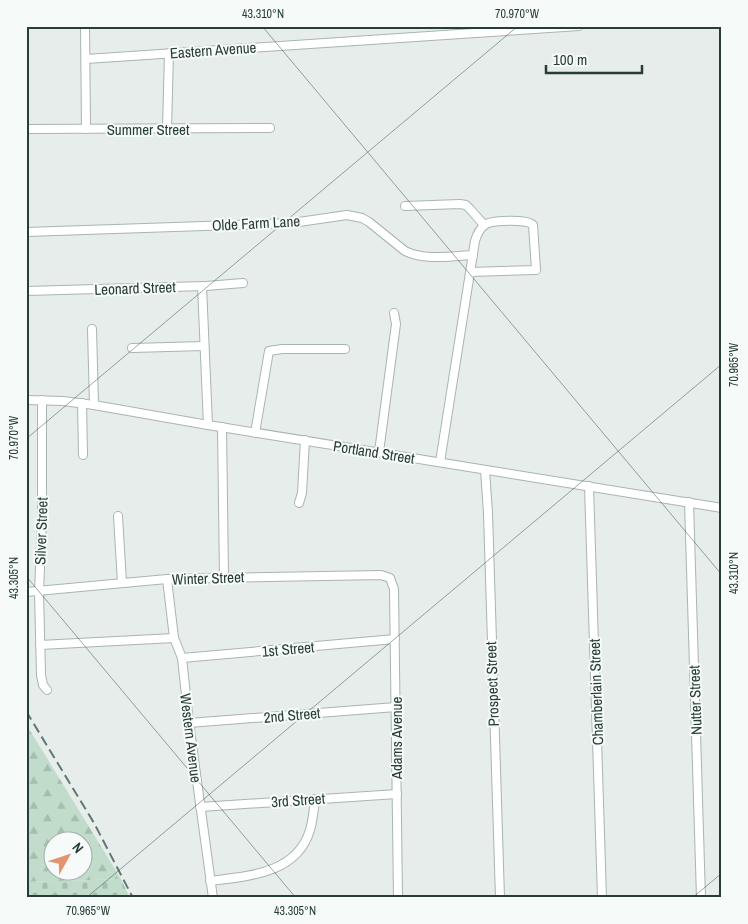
<svg xmlns="http://www.w3.org/2000/svg" width="748" height="924" font-family="'Archivo Narrow',sans-serif">
  <style>
    .forest { fill: url(#forest-firs); fill-rule: evenodd }
    .cemetery { fill: url(#cemetery-stones) }
    .lines { fill: none; stroke-linecap: round; stroke-linejoin: round }
    .minor-casing { stroke: #a9b5b1; stroke-width: 10 }
    .minor { stroke: #fff; stroke-width: 8 }
    .rail { stroke: #617974; stroke-width: 2; stroke-dasharray: 10 5; stroke-linecap: butt }
    .ticks { fill: none; stroke: #273d39; stroke-width: 1; stroke-opacity: 0.45 }
    .labels { text-anchor: middle; dominant-baseline: central; stroke-width: 4; stroke-linejoin: round; paint-order: stroke }
    .street-label { font-size: 15px; fill: #273d39; stroke: #f6faf8 }
    .neatline { fill: none; stroke: #273d39; stroke-width: 2 }
    .ticks-label { font-size: 12px; text-anchor: middle; fill: #273d39 }
  </style>
  <defs>
    <pattern id="forest-firs" width="22" height="20" patternUnits="userSpaceOnUse" patternTransform="scale(1.25)"><rect width="22" height="20" fill="#c1dcca"/><path d="M5 1l3.5 6h-7zM16 11l3.5 6h-7z" fill="#a6beae"/></pattern>
    <pattern id="cemetery-stones" width="16" height="16" patternUnits="userSpaceOnUse" patternTransform="scale(1.25)"><rect width="16" height="16" fill="#c1dcca"/><path d="M2 7V4a2 2 0 0 1 4 0v3zM10 15v-3a2 2 0 0 1 4 0v3z" fill="#a6beae"/></pattern>
  </defs>
  <rect width="100%" height="100%" fill="#e6edea"/>
  <path class="forest" d="M 26,724 L 121,879 L 26,882 ZM 52,842 L 82,842 L 82,872 L 52,872 Z"/>
  <path class="cemetery" d="M 121,879 L 130,898 L 26,898 L 26,882 Z"/>
  <g class="lines">
    <g class="minor-casing">
      <g id="minor">
        <path d="M 85,26 L 86,129"/>
        <path d="M 86,59 L 579,26"/>
        <path d="M 167,128 L 169,53"/>
        <path d="M 26,129 L 270,128"/>
        <path d="M 405,206 L 460,204 L 466,205 L 470,209 L 484,225"/>
        <path d="M 26,232 L 292,223 L 347,215 L 362,218 L 369,222 L 405,251 C 425,261 451,256 473,255"/>
        <path d="M 202,286 L 208,425"/>
        <path d="M 26,291 L 206,286 L 243,283"/>
        <path d="M 92,329 L 94,405"/>
        <path d="M 132,348 L 204,346"/>
        <path d="M 26,400 L 63,401 L 94,405 L 208,425 L 722,508"/>
        <path d="M 42,400 L 42,518 L 39,592 L 41,675 L 43,685 L 47,690"/>
        <path d="M 82,403 L 83,455"/>
        <path d="M 222,427 L 224,577"/>
        <path d="M 255,433 L 269,351 L 282,349 L 345,349"/>
        <path d="M 379,452 L 396,324 L 394,313"/>
        <path d="M 440,462 L 475,241 C 477,234 480,228 486,224 C 494,220 527,219 533,225 L 536,270 L 470,272"/>
        <path d="M 485,470 L 488,513 L 500,898"/>
        <path d="M 589,486 L 602,898"/>
        <path d="M 689,502 L 701,898"/>
        <path d="M 299,503 L 302,493 L 305,440"/>
        <path d="M 118,516 L 122,583"/>
        <path d="M 167,579 L 174,638 L 182,658 L 189,723 L 213,898"/>
        <path d="M 26,592 L 167,579 L 381,575 L 390,578 L 394,589 L 398,898"/>
        <path d="M 40,645 L 174,638"/>
        <path d="M 182,658 L 395,639"/>
        <path d="M 189,723 L 396,707"/>
        <path d="M 200,807 L 397,794"/>
        <path d="M 210,881 C 248,876 297,874 310,830 C 313,820 314,809 315,799"/>
      </g>
    </g>
    <use href="#minor" class="minor"/>
    <path class="rail" d="M 26,711 L 94,823 L 133,898"/>
  </g>
  <path class="ticks" d="M 262,26 L 722,575M 26,439 L 518,26M 26,576 L 296,898M 86,898 L 722,364M 692,898 L 722,873"/>
  <g class="labels">
    <g class="street-label">
      <text transform="translate(213 50) rotate(-4)">Eastern Avenue</text>
      <text x="148" y="129">Summer Street</text>
      <text transform="translate(256 223) rotate(-3)">Olde Farm Lane</text>
      <text transform="translate(135 288) rotate(-2)">Leonard Street</text>
      <text transform="translate(374 452) rotate(9)">Portland Street</text>
      <text transform="translate(41 531) rotate(-88)">Silver Street</text>
      <text transform="translate(208 578) rotate(-2)">Winter Street</text>
      <text transform="translate(288 649) rotate(-5)">1st Street</text>
      <text transform="translate(492 684) rotate(-92)">Prospect Street</text>
      <text transform="translate(596 692) rotate(-92)">Chamberlain Street</text>
      <text transform="translate(695 700) rotate(-92)">Nutter Street</text>
      <text transform="translate(292 715) rotate(-5)">2nd Street</text>
      <text transform="translate(191 738) rotate(83)">Western Avenue</text>
      <text transform="translate(396 738) rotate(-90)">Adams Avenue</text>
      <text transform="translate(298 800) rotate(-4)">3rd Street</text>
    </g>
  </g>
  <rect width="748" height="924" fill="none" stroke="#f6faf8" stroke-width="55"/>
  <g transform="translate(68 856) rotate(50)"><circle r="24" fill="#f6faf8" stroke="#a3aeac"/>
  <path d="M0-4L9 19L0 12L-9 19Z" fill="#e3936e"/>
  <text y="-8" font-size="14" font-weight="bold" text-anchor="middle" fill="#273d39">N</text>
  </g>
  <path d="M546 65v8h96v-8" fill="none" stroke="#273d39" stroke-width="2.5"/>
  <text x="553" y="65" font-size="15" fill="#273d39" stroke="#f6faf8" stroke-width="4" paint-order="stroke">100 m</text>
  <rect x="28" y="28" width="692" height="868" class="neatline"/>
  <g class="ticks-label">
    <text x="263" y="18">43.310°N</text>
    <text x="517" y="18">70.970°W</text>
    <text transform="translate(734 365) rotate(-90)" y="4">70.965°W</text>
    <text transform="translate(14 438) rotate(-90)" y="4">70.970°W</text>
    <text transform="translate(734 573) rotate(-90)" y="4">43.310°N</text>
    <text transform="translate(14 578) rotate(-90)" y="4">43.305°N</text>
    <text x="88" y="915">70.965°W</text>
    <text x="295" y="915">43.305°N</text>
  </g>
</svg>
